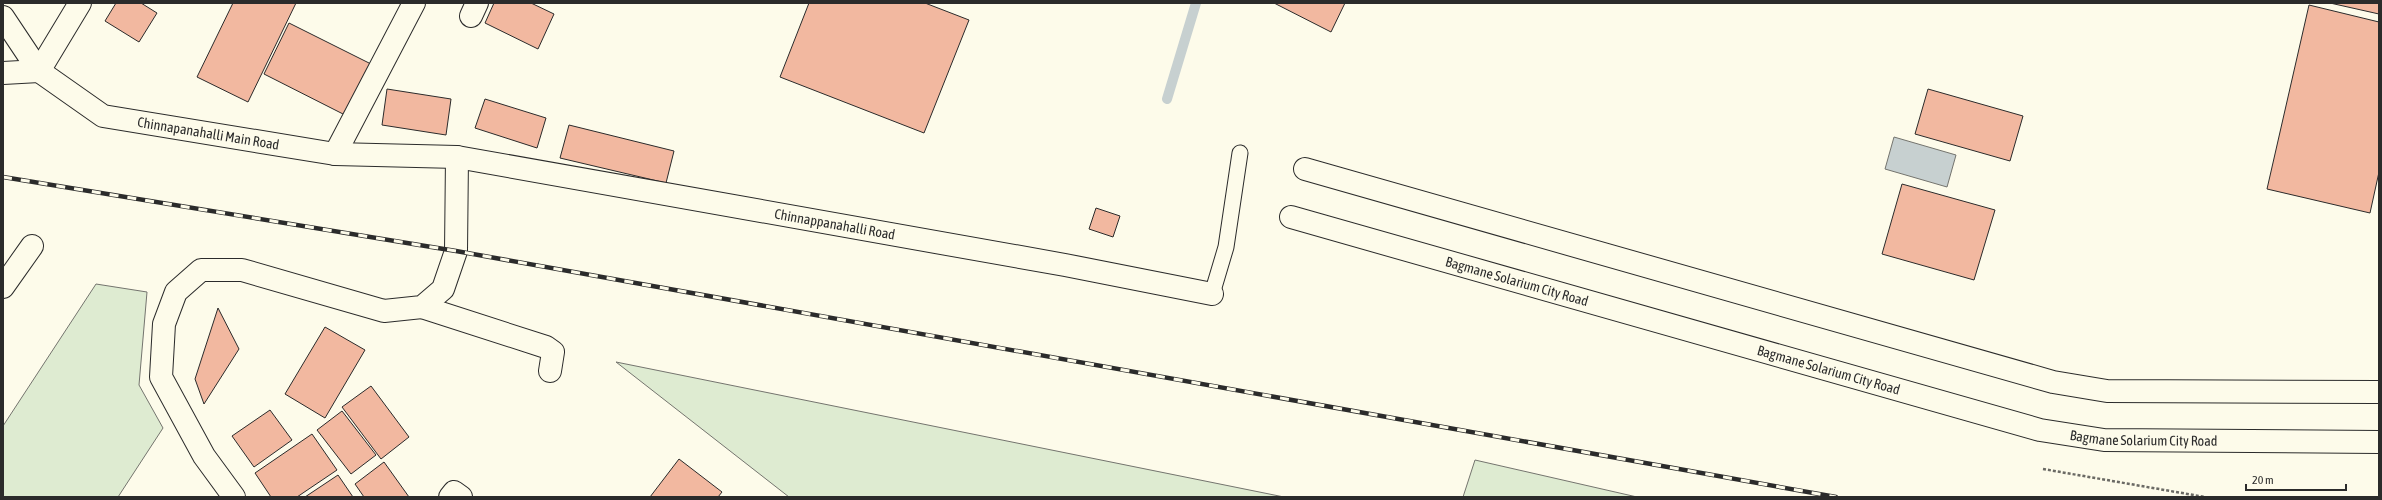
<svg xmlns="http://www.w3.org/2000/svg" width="2382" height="500" font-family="'Asap Condensed',sans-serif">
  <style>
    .green { fill: #deebd1; stroke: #74746e }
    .water { fill: #c7d0d0; stroke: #74746e }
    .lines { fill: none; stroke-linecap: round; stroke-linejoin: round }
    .stream { stroke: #c7d0d0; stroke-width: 10 }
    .building { fill: #f2b8a0; stroke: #2b2b2b }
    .service-casing { stroke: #2b2b2b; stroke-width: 17 }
    .minor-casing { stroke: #2b2b2b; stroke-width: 24 }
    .tertiary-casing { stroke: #2b2b2b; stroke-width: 24 }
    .path { stroke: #6a6964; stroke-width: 2.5; stroke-dasharray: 3 2; stroke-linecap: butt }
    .service { stroke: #fdfbea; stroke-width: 15 }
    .minor { stroke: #fdfbea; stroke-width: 22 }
    .tertiary { stroke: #fdfbea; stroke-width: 22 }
    .rail-casing { stroke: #2b2b2b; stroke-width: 4.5 }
    .rail { stroke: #fdfbea; stroke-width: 3; stroke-dasharray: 9; stroke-linecap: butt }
    .labels { text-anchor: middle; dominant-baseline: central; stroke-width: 3; stroke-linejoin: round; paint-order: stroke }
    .street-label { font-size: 14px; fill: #2b2b2b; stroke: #fdfbea }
  </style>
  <rect width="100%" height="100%" fill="#fdfbea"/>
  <g class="green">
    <path d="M 96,284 L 147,292 L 139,385 L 163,428 L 118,497 L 3,497 L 3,426 Z"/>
    <path d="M 616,362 L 1284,497 L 789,497 Z"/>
    <path d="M 1475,460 L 1637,497 L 1463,497 Z"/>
  </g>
  <path class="water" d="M 1894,137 L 1956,155 L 1947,187 L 1885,169 Z"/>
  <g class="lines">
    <path class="stream" d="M 1167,99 L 1196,3"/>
  </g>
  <g class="building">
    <path d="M 116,3 L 141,3 L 157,13 L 139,42 L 105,21 Z"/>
    <path d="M 233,3 L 296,3 L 248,102 L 197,77 Z"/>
    <path d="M 494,3 L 531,3 L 554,14 L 538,49 L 485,23 Z"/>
    <path d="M 809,3 L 925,3 L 969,20 L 924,133 L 780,77 Z"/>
    <path d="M 1274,3 L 1345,3 L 1331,32 Z"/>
    <path d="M 2330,3 L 2379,3 L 2379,14 Z"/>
    <path d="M 2309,5 L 2379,22 L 2379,172 L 2370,213 L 2267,189 Z"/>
    <path d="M 289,23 L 371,64 L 345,115 L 264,74 Z"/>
    <path d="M 387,89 L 451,99 L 446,135 L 382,125 Z"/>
    <path d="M 1928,89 L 2023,116 L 2010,161 L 1915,134 Z"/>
    <path d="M 485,99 L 546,118 L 537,148 L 475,128 Z"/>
    <path d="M 569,125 L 674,151 L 666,183 L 560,158 Z"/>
    <path d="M 1902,184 L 1995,210 L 1974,280 L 1882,254 Z"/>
    <path d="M 1096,208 L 1120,216 L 1113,237 L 1089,229 Z"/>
    <path d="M 218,308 L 239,349 L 204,404 L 195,379 Z"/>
    <path d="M 325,327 L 365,350 L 325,418 L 285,394 Z"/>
    <path d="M 371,386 L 409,437 L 381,459 L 342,407 Z"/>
    <path d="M 270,410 L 292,440 L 254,467 L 232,436 Z"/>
    <path d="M 342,411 L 376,455 L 351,474 L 317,430 Z"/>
    <path d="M 312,434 L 337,470 L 297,497 L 271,497 L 255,473 Z"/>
    <path d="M 679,459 L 722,492 L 718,497 L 650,497 Z"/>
    <path d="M 384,462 L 409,497 L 364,497 L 355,484 Z"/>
    <path d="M 338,475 L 353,497 L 305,497 Z"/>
  </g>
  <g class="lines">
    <g class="service-casing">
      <path id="service" d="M 1212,294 L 1226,247 L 1240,153"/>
    </g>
    <g class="minor-casing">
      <g id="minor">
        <path d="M 471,16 L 477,3"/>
        <path d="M 3,73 L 39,71 L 80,3"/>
        <path d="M 335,154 L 414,3"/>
        <path d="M 3,287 L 32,246"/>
        <path d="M 422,307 L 546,347 L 553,352 L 550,371"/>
        <path d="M 450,497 L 454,492 L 461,497"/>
      </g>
    </g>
    <g class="tertiary-casing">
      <g id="tertiary">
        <path id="s1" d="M 3,17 L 39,71 L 103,116 L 335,154 L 457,157 L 1065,265 L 1212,294"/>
        <path d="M 1305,169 L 2053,382 L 2107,391 L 2379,392"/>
        <path id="s2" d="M 1291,217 L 2040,430 L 2104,440 L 2379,442"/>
        <path d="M 234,497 L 204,456 L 161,377 L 164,324 L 176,292 L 201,270 L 242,270 L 384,311 L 422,307 L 443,289 L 456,251 L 457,157"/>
      </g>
    </g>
    <path class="path" d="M 2043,469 L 2205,497"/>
    <use href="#service" class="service"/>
    <use href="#minor" class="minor"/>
    <use href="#tertiary" class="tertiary"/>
    <g class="rail-casing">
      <path id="rail" d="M 3,177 L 456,251 L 1836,497"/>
    </g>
    <use href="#rail" class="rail"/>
  </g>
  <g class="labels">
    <g class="street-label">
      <text stroke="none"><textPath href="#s1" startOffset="250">Chinnapanahalli Main Road</textPath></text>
      <text stroke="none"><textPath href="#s1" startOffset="884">Chinnappanahalli Road</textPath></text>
      <text stroke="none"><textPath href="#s2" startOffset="235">Bagmane Solarium City Road</textPath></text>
      <text stroke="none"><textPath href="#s2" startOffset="559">Bagmane Solarium City Road</textPath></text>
      <text stroke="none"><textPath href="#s2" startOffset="883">Bagmane Solarium City Road</textPath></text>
    </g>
  </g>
  <rect width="2382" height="500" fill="none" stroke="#2b2b2b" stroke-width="8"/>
  <path d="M2246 484v6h100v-6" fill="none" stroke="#2b2b2b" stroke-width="2"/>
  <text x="2252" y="484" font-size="12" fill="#2b2b2b" stroke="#fdfbea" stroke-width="3" paint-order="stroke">20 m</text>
</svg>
